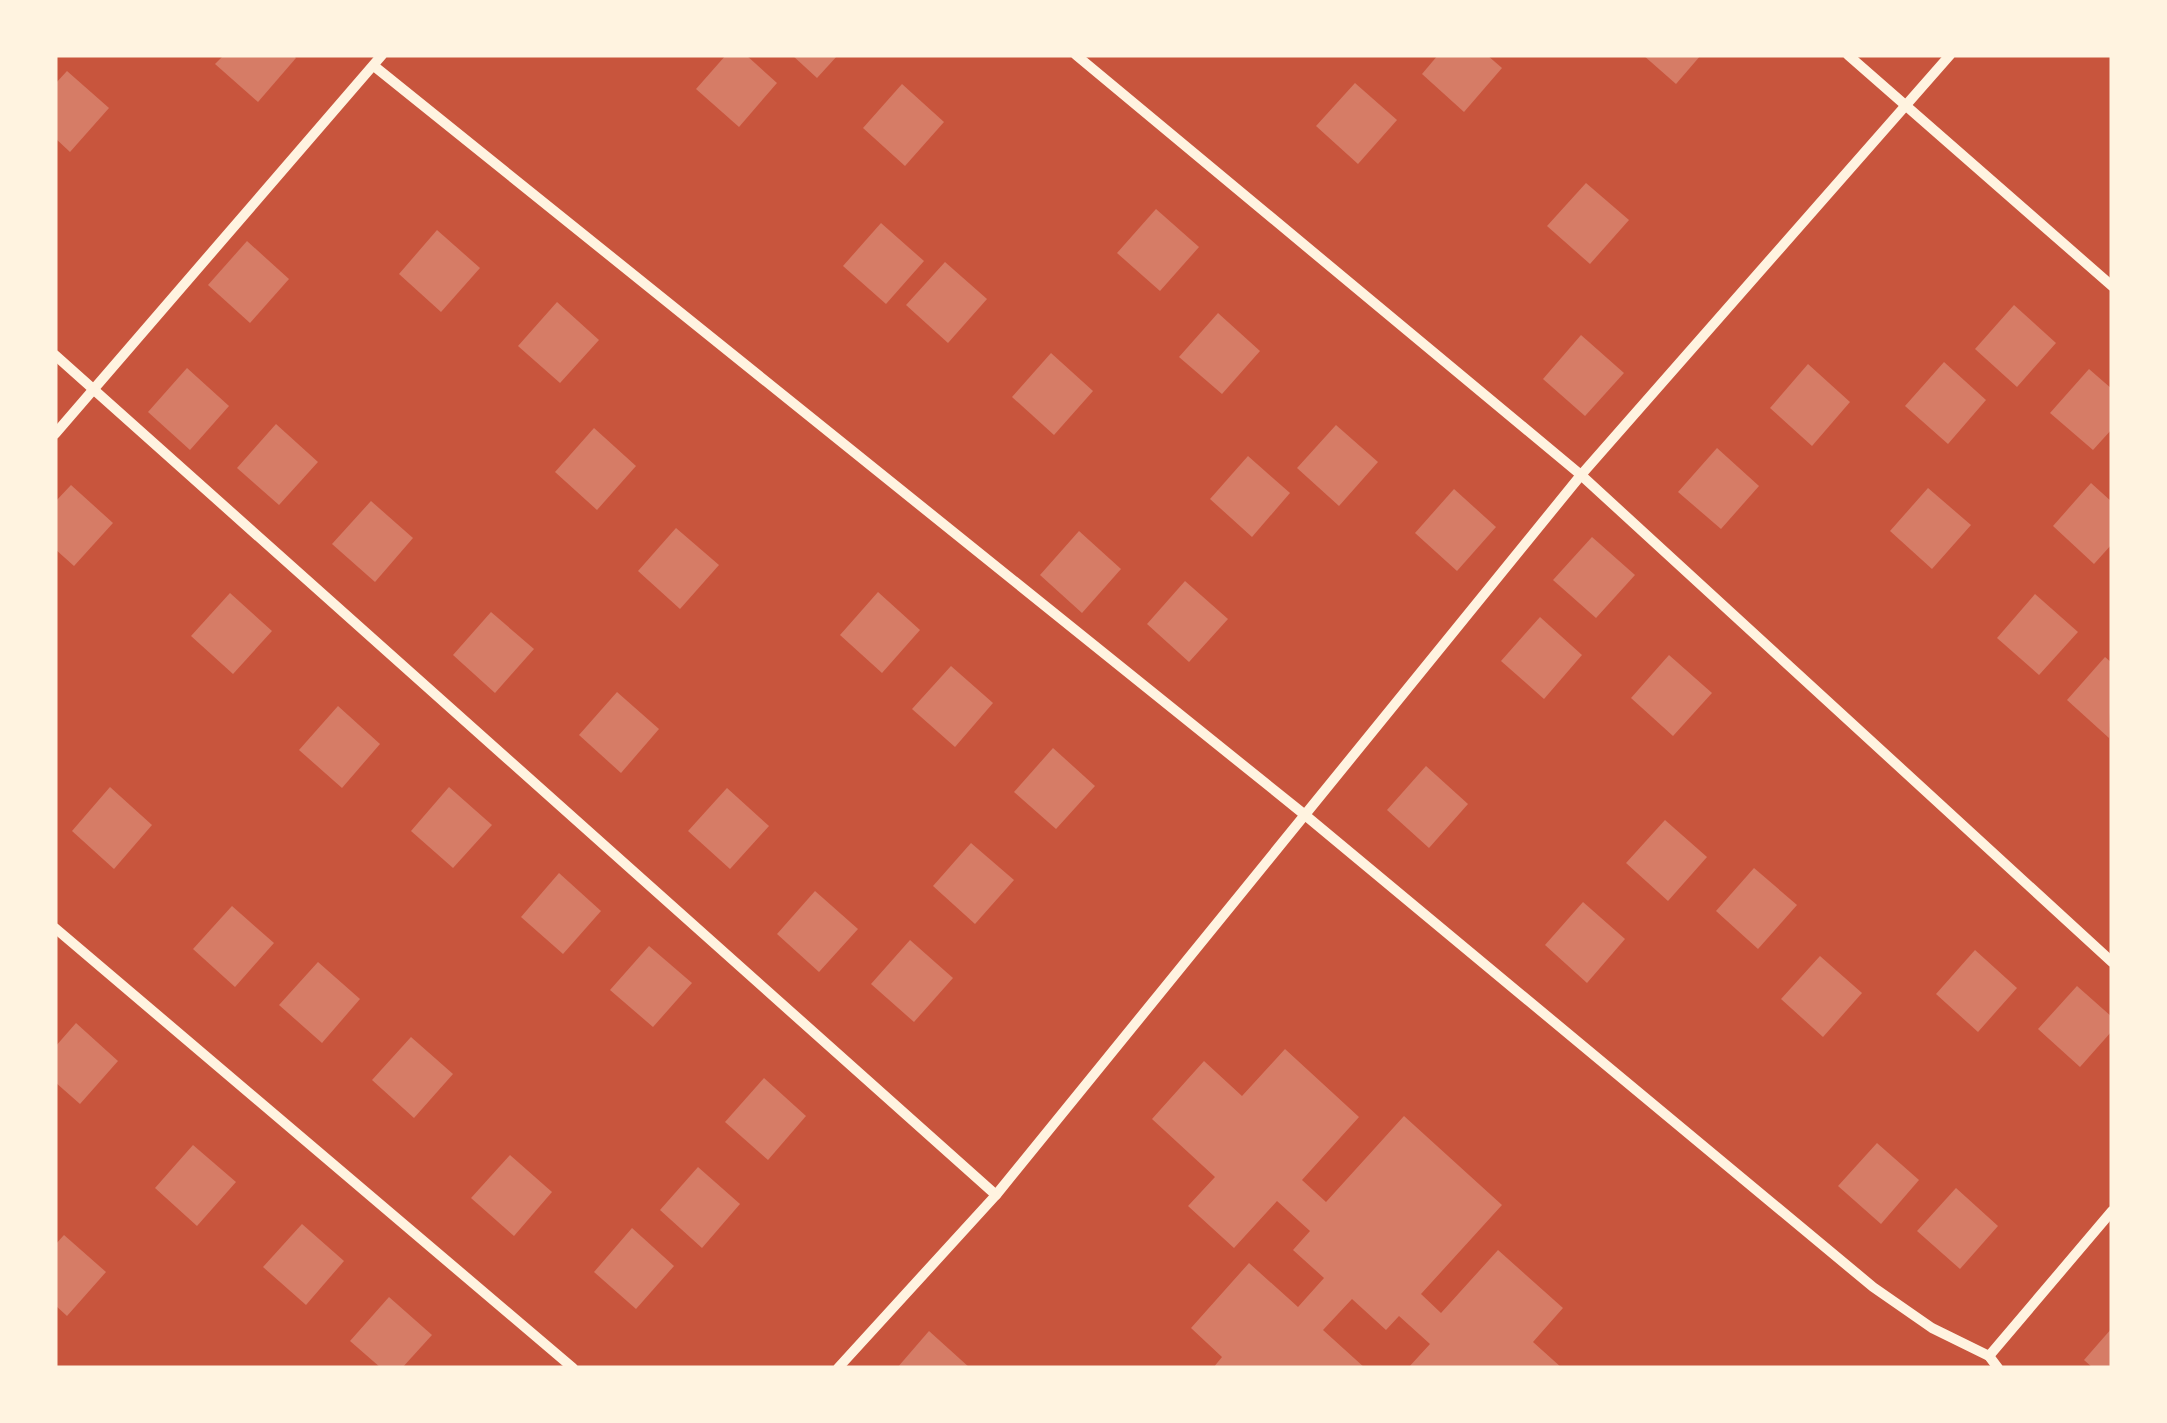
<svg xmlns="http://www.w3.org/2000/svg" width="2167" height="1423" font-family="Overpass,sans-serif">
  <style>
    .building { fill: #d67c66 }
    .lines { fill: none; stroke-linecap: round; stroke-linejoin: round }
    .minor { stroke: #fff3e0; stroke-width: 10 }
  </style>
  <rect width="100%" height="100%" fill="#c8553d"/>
  <g class="building">
    <path d="M 224,55 L 293,55 L 296,58 L 258,102 L 215,64 Z"/>
    <path d="M 726,55 L 746,55 L 777,83 L 739,127 L 696,89 Z"/>
    <path d="M 792,55 L 838,55 L 817,78 Z"/>
    <path d="M 1438,55 L 1487,55 L 1502,68 L 1464,112 L 1422,74 Z"/>
    <path d="M 1643,55 L 1701,55 L 1676,84 Z"/>
    <path d="M 67,71 L 109,108 L 70,152 L 55,138 L 55,84 Z"/>
    <path d="M 1355,83 L 1397,120 L 1358,164 L 1316,126 Z"/>
    <path d="M 902,84 L 944,122 L 905,166 L 863,128 Z"/>
    <path d="M 1586,183 L 1629,220 L 1590,264 L 1547,226 Z"/>
    <path d="M 1156,209 L 1199,247 L 1160,291 L 1117,253 Z"/>
    <path d="M 881,223 L 924,261 L 886,304 L 843,266 Z"/>
    <path d="M 437,230 L 480,268 L 441,312 L 399,274 Z"/>
    <path d="M 247,241 L 289,279 L 250,323 L 208,285 Z"/>
    <path d="M 945,262 L 987,299 L 948,343 L 906,305 Z"/>
    <path d="M 557,302 L 599,340 L 560,383 L 518,346 Z"/>
    <path d="M 2014,305 L 2056,343 L 2017,387 L 1975,349 Z"/>
    <path d="M 1218,313 L 1260,351 L 1222,394 L 1179,357 Z"/>
    <path d="M 1581,335 L 1624,373 L 1585,416 L 1543,379 Z"/>
    <path d="M 1051,353 L 1093,391 L 1054,435 L 1012,397 Z"/>
    <path d="M 1944,362 L 1986,400 L 1948,444 L 1905,406 Z"/>
    <path d="M 1808,364 L 1850,402 L 1812,446 L 1770,408 Z"/>
    <path d="M 187,368 L 229,406 L 190,450 L 148,412 Z"/>
    <path d="M 2089,369 L 2112,389 L 2112,429 L 2093,450 L 2050,413 Z"/>
    <path d="M 276,424 L 318,462 L 279,505 L 237,468 Z"/>
    <path d="M 1336,425 L 1378,462 L 1339,506 L 1297,468 Z"/>
    <path d="M 594,428 L 636,466 L 597,510 L 555,472 Z"/>
    <path d="M 1717,448 L 1759,486 L 1721,529 L 1678,492 Z"/>
    <path d="M 1248,456 L 1290,493 L 1252,537 L 1210,499 Z"/>
    <path d="M 2091,483 L 2112,502 L 2112,544 L 2094,564 L 2053,526 Z"/>
    <path d="M 71,485 L 113,523 L 74,566 L 55,549 L 55,502 Z"/>
    <path d="M 1928,488 L 1971,525 L 1932,569 L 1890,531 Z"/>
    <path d="M 1454,489 L 1496,527 L 1457,571 L 1415,533 Z"/>
    <path d="M 371,501 L 413,538 L 375,582 L 332,544 Z"/>
    <path d="M 676,528 L 719,565 L 680,609 L 638,571 Z"/>
    <path d="M 1079,531 L 1121,569 L 1082,613 L 1040,575 Z"/>
    <path d="M 1592,537 L 1635,575 L 1596,618 L 1553,580 Z"/>
    <path d="M 1185,581 L 1228,619 L 1189,662 L 1147,624 Z"/>
    <path d="M 878,592 L 920,630 L 882,673 L 840,635 Z"/>
    <path d="M 230,593 L 272,631 L 233,674 L 191,636 Z"/>
    <path d="M 2035,594 L 2078,632 L 2039,675 L 1997,638 Z"/>
    <path d="M 491,612 L 534,649 L 495,693 L 453,655 Z"/>
    <path d="M 1540,617 L 1582,655 L 1544,699 L 1501,661 Z"/>
    <path d="M 1669,655 L 1712,693 L 1673,736 L 1631,698 Z"/>
    <path d="M 2105,657 L 2112,663 L 2109,738 L 2067,700 Z"/>
    <path d="M 951,666 L 993,703 L 955,747 L 912,709 Z"/>
    <path d="M 617,692 L 659,729 L 621,773 L 579,735 Z"/>
    <path d="M 338,706 L 380,744 L 342,788 L 299,750 Z"/>
    <path d="M 1053,748 L 1095,786 L 1056,829 L 1014,792 Z"/>
    <path d="M 1426,766 L 1468,804 L 1429,848 L 1387,810 Z"/>
    <path d="M 110,787 L 152,825 L 114,869 L 72,831 Z"/>
    <path d="M 449,787 L 492,825 L 453,868 L 411,831 Z"/>
    <path d="M 727,788 L 769,826 L 730,869 L 688,831 Z"/>
    <path d="M 1665,820 L 1707,857 L 1668,901 L 1626,863 Z"/>
    <path d="M 971,843 L 1014,880 L 975,924 L 933,886 Z"/>
    <path d="M 1754,868 L 1797,905 L 1758,949 L 1716,911 Z"/>
    <path d="M 559,873 L 601,911 L 563,954 L 521,917 Z"/>
    <path d="M 815,891 L 858,929 L 819,972 L 777,934 Z"/>
    <path d="M 1583,902 L 1625,939 L 1587,983 L 1545,945 Z"/>
    <path d="M 232,906 L 274,943 L 235,987 L 193,949 Z"/>
    <path d="M 910,940 L 953,978 L 914,1022 L 871,984 Z"/>
    <path d="M 649,946 L 692,983 L 653,1027 L 610,990 Z"/>
    <path d="M 1975,950 L 2017,988 L 1978,1032 L 1936,994 Z"/>
    <path d="M 1820,956 L 1862,993 L 1823,1037 L 1781,999 Z"/>
    <path d="M 318,962 L 360,999 L 322,1043 L 279,1005 Z"/>
    <path d="M 2077,986 L 2112,1017 L 2112,1031 L 2080,1067 L 2038,1029 Z"/>
    <path d="M 76,1023 L 118,1061 L 80,1104 L 55,1082 L 55,1047 Z"/>
    <path d="M 411,1037 L 453,1074 L 414,1118 L 372,1080 Z"/>
    <path d="M 1285,1049 L 1359,1117 L 1302,1180 L 1326,1202 L 1404,1116 L 1502,1205 L 1421,1294 L 1441,1313 L 1498,1250 L 1563,1308 L 1533,1342 L 1562,1368 L 1408,1368 L 1430,1344 L 1399,1316 L 1386,1330 L 1352,1299 L 1323,1330 L 1365,1368 L 1213,1368 L 1222,1357 L 1191,1328 L 1249,1263 L 1298,1307 L 1324,1278 L 1293,1250 L 1310,1231 L 1277,1201 L 1234,1248 L 1188,1206 L 1215,1177 L 1152,1119 L 1204,1061 L 1242,1096 Z"/>
    <path d="M 764,1078 L 806,1116 L 768,1160 L 725,1122 Z"/>
    <path d="M 1877,1143 L 1919,1180 L 1881,1224 L 1838,1186 Z"/>
    <path d="M 193,1145 L 236,1182 L 197,1226 L 155,1188 Z"/>
    <path d="M 510,1155 L 552,1192 L 514,1236 L 471,1198 Z"/>
    <path d="M 698,1167 L 740,1204 L 702,1248 L 660,1210 Z"/>
    <path d="M 1956,1188 L 1998,1226 L 1960,1269 L 1917,1231 Z"/>
    <path d="M 302,1224 L 344,1261 L 306,1305 L 263,1267 Z"/>
    <path d="M 632,1228 L 674,1266 L 636,1309 L 594,1272 Z"/>
    <path d="M 64,1235 L 106,1272 L 67,1316 L 55,1305 L 55,1245 Z"/>
    <path d="M 389,1297 L 432,1335 L 402,1368 L 381,1368 L 350,1341 Z"/>
    <path d="M 2112,1328 L 2112,1368 L 2093,1368 L 2084,1360 Z"/>
    <path d="M 929,1331 L 970,1368 L 897,1368 Z"/>
  </g>
  <g class="lines">
    <g class="minor">
      <path d="M 1076,55 L 1581,475 L 2112,962"/>
      <path d="M 1848,55 L 2112,286"/>
      <path d="M 374,66 L 1305,815 L 1873,1287 L 1932,1328 L 1989,1356 L 1998,1368"/>
      <path d="M 55,355 L 996,1195"/>
      <path d="M 55,434 L 382,55"/>
      <path d="M 55,928 L 573,1368"/>
      <path d="M 1989,1356 L 2112,1211"/>
      <path d="M 838,1368 L 996,1195 L 1581,475 L 1950,55"/>
    </g>
  </g>
  <rect width="2167" height="1423" fill="none" stroke="#fff3e0" stroke-width="115"/>
</svg>
